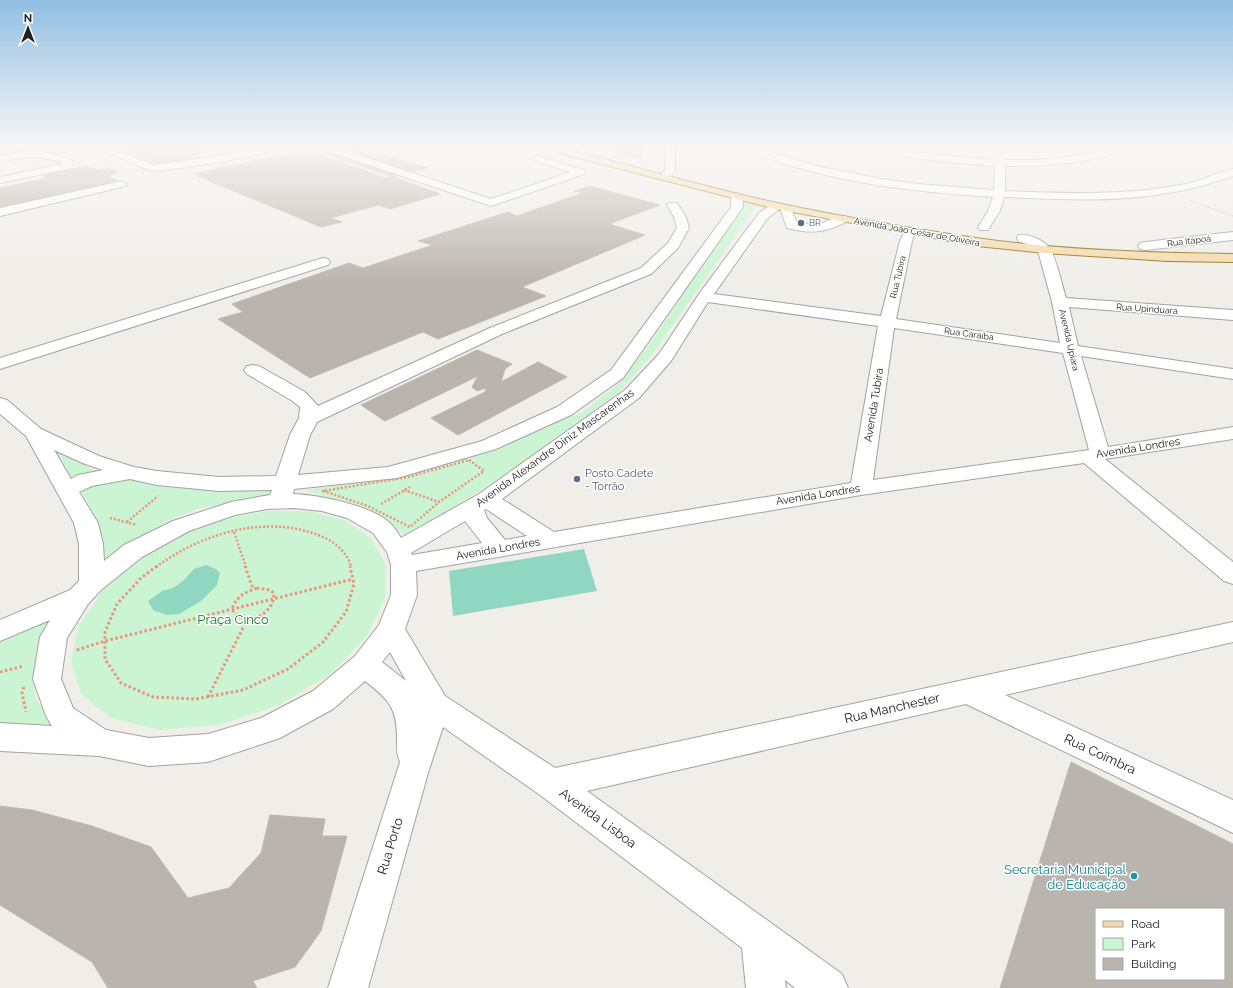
<svg xmlns="http://www.w3.org/2000/svg" width="1233" height="988" font-family="Raleway,sans-serif">
  <style>
    .park { fill: #cbf5d2 }
    .pitch { fill: #8fd7c1 }
    .building { fill: #bab4ae; stroke: #c1b7ac; fill-rule: evenodd }
    .lines { fill: none; stroke-linecap: round; stroke-linejoin: round }
    .minor-casing { stroke: #a2a2a2; stroke-width: 2 }
    .major-casing { stroke: #8f6f0f; stroke-width: 2 }
    .path-far2 { stroke: #ed927d; stroke-width: 1; stroke-dasharray: 1 1; stroke-linecap: butt }
    .path-far1 { stroke: #ed927d; stroke-width: 2.5; stroke-dasharray: 2 2; stroke-linecap: butt }
    .path { stroke: #ed927d; stroke-width: 3; stroke-dasharray: 2.5 2.5; stroke-linecap: butt }
    .minor { fill: #fff; fill-rule: evenodd }
    .major { fill: #f4daab; fill-rule: evenodd }
    .service-dot { fill: #5c6f8a; stroke: #fff; stroke-width: 1.5 }
    .culture-dot { fill: #0f9aa8; stroke: #fff; stroke-width: 1.5 }
    .labels { text-anchor: middle; dominant-baseline: central; stroke-width: 3; stroke-linejoin: round; paint-order: stroke }
    .far-service-label { font-size: 9px; fill: #4e5e75; stroke: #fff; text-anchor: start }
    .far-street-label { font-size: 9px; fill: #212121; stroke: #fff }
    .street-label { font-size: 11px; fill: #212121; stroke: #fff }
    .service-label { font-size: 11px; fill: #4e5e75; stroke: #fff; text-anchor: start }
    .near-park-label { font-size: 13px; fill: #177727; stroke: #fff }
    .near-street-label { font-size: 13px; fill: #212121; stroke: #fff }
    .near-culture-label { font-size: 13px; fill: #0d838f; stroke: #fff; text-anchor: end }
  </style>
  <rect width="100%" height="100%" fill="#f0eee9"/>
  <g class="park">
    <path d="M 745,203 L 762,206 L 754,209 L 651,356 L 618,393 L 504,475 L 407,537 L 378,514 L 306,490 L 401,475 L 461,459 L 583,412 L 617,385 L 648,347 Z"/>
    <path d="M 51,448 L 99,473 L 71,480 Z"/>
    <path d="M 137,478 L 184,487 L 279,493 L 198,509 L 164,522 L 99,574 C 97,537 101,518 78,487 L 88,483 Z"/>
    <path d="M 267,511 L 308,511 L 344,520 L 371,538 L 386,565 L 385,598 L 367,636 L 331,673 L 280,705 L 219,725 L 160,730 L 111,718 L 81,694 L 71,661 L 79,625 L 103,590 L 138,560 L 179,536 L 223,519 Z"/>
    <path d="M 58,614 L 39,659 L 34,696 L 54,726 L 0,723 L 0,641 Z"/>
  </g>
  <g class="pitch">
    <path d="M 584,549 L 597,591 L 453,616 L 449,571 Z"/>
    <path d="M 206,565 L 216,569 L 220,573 L 217,585 L 201,601 L 179,614 L 167,615 L 153,610 L 148,601 L 162,591 L 173,588 L 183,581 L 194,569 Z"/>
  </g>
  <g class="building">
    <path d="M 0,145 L 32,145 L 0,151 Z"/>
    <path d="M 111,145 L 199,145 L 204,147 L 198,149 L 208,150 L 205,150 L 208,152 L 195,154 L 203,157 L 161,166 Z"/>
    <path d="M 212,145 L 243,145 L 245,146 L 229,150 Z"/>
    <path d="M 349,145 L 354,145 L 427,168 L 393,177 L 320,152 Z"/>
    <path d="M 589,145 L 642,145 L 640,158 Z"/>
    <path d="M 306,150 L 386,178 L 391,176 L 440,194 L 390,209 L 378,205 L 331,218 L 342,222 L 321,227 L 193,174 Z"/>
    <path d="M 86,166 L 98,170 L 108,168 L 119,172 L 106,176 L 121,182 L 0,209 L 0,188 L 48,178 L 43,176 Z"/>
    <path d="M 589,186 L 660,205 L 609,224 L 645,235 L 522,287 L 546,296 L 438,339 L 423,332 L 310,378 L 218,319 L 243,312 L 232,304 L 349,263 L 363,268 L 433,245 L 418,241 L 508,212 L 517,216 L 583,193 L 574,191 Z"/>
    <path d="M 477,350 L 512,364 L 505,369 L 501,382 L 538,362 L 567,377 L 458,435 L 431,418 L 485,392 L 486,388 L 477,391 L 472,387 L 478,376 L 385,421 L 361,405 Z"/>
    <path d="M 1071,762 L 1233,844 L 1233,988 L 1000,988 ZM 1096,909 L 1224,909 L 1224,979 L 1096,979 Z"/>
    <path d="M 0,806 L 32,810 L 92,826 L 151,847 L 188,898 L 229,888 L 261,853 L 270,815 L 325,819 L 322,836 L 347,836 L 321,931 L 295,967 L 253,981 L 257,988 L 108,988 L 92,962 L 0,905 Z"/>
  </g>
  <g class="lines">
    <g class="minor-casing">
      <g id="minor">
        <path d="M 90,145 L 104,145 L 153,165 L 227,155 L 271,145 L 290,145 L 288,147 L 227,161 L 159,171 L 148,170 Z"/>
        <path d="M 320,145 L 328,145 L 491,199 L 570,172 L 523,157 L 521,155 C 529,146 549,145 559,148 L 561,150 L 559,152 L 534,155 L 584,170 L 585,172 L 584,174 L 491,206 L 321,149 L 319,147 Z"/>
        <path d="M 665,145 L 675,145 L 675,171 L 668,179 L 664,180 L 659,177 L 665,170 Z"/>
        <path d="M 735,145 L 750,145 L 812,165 L 882,179 L 918,184 L 992,190 L 994,190 L 995,166 C 949,163 904,158 860,147 L 858,145 L 877,145 L 925,154 L 993,160 L 985,145 L 995,145 L 1003,160 L 1034,160 L 1070,157 L 1100,152 L 1119,145 L 1134,145 C 1129,149 1122,151 1117,152 C 1081,165 1042,166 1005,166 L 1005,191 C 1064,193 1122,196 1181,185 C 1199,182 1215,173 1233,169 L 1233,176 C 1157,204 1083,201 1004,197 L 1000,211 L 988,230 L 980,230 L 978,227 L 988,211 L 993,197 C 916,192 836,183 764,157 C 755,154 742,151 735,145 Z"/>
        <path d="M 28,151 C 44,150 58,155 73,161 L 74,163 L 72,168 L 0,183 L 0,177 L 63,164 C 39,154 25,156 0,162 L 0,156 Z"/>
        <path d="M 122,181 L 127,184 L 126,186 L 0,216 L 0,208 Z"/>
        <path d="M 737,193 L 743,196 L 743,207 L 623,378 L 571,415 L 496,449 L 397,478 L 294,489 L 293,494 C 319,495 370,505 390,523 C 394,527 398,533 401,538 L 479,494 L 625,390 L 659,354 L 699,294 L 759,213 L 772,204 L 776,203 L 782,206 L 790,206 L 797,223 L 799,223 L 818,225 L 838,216 L 846,216 L 848,219 L 846,222 C 824,233 811,234 787,228 L 780,208 L 767,219 L 714,294 L 881,316 L 900,241 L 906,228 L 914,228 L 916,231 L 912,241 L 896,319 L 1060,343 L 1052,302 L 1038,251 L 1029,245 L 1018,241 L 1017,238 L 1018,235 C 1028,233 1043,240 1049,247 C 1055,254 1063,288 1066,298 L 1233,310 L 1233,320 L 1069,307 L 1078,346 L 1233,369 L 1233,379 L 1081,356 L 1108,447 L 1233,427 L 1233,439 L 1105,459 L 1233,562 L 1233,584 L 1224,581 L 1084,463 L 861,495 L 416,571 L 417,595 L 405,629 L 445,696 L 555,768 L 1233,622 L 1233,642 L 1005,695 L 1233,800 L 1233,833 L 966,704 L 587,791 L 842,974 L 848,988 L 795,988 L 785,980 L 786,988 L 746,988 L 742,948 L 540,795 L 443,727 L 428,773 L 368,988 L 328,988 L 400,762 C 396,753 397,747 397,738 C 397,707 388,699 365,681 L 333,709 L 280,738 L 208,762 L 149,766 L 99,756 L 0,751 L 0,723 L 52,726 L 46,716 L 33,679 L 40,637 L 50,620 L 0,641 L 0,620 L 70,590 L 79,581 L 79,544 L 74,523 L 26,436 L 0,414 L 0,398 L 7,400 L 41,429 L 99,456 L 134,467 L 157,471 L 219,477 L 276,476 L 290,435 L 299,418 L 300,407 L 291,400 L 247,374 L 244,370 L 247,366 L 253,365 L 259,366 L 305,392 L 318,406 L 490,328 L 641,268 L 668,243 L 677,228 L 674,217 L 667,205 L 669,203 L 677,203 L 686,217 L 689,228 L 678,248 L 651,274 L 502,334 L 317,422 L 310,435 L 298,475 L 388,467 L 482,441 L 557,407 L 611,370 L 731,207 L 731,196 ZM 708,302 L 878,326 L 851,483 L 554,532 L 502,499 L 639,398 L 671,361 ZM 894,328 L 1063,353 L 1089,450 L 873,480 ZM 54,450 L 85,464 L 103,470 L 78,475 L 71,479 ZM 130,479 L 157,485 L 219,491 L 272,490 L 270,495 L 231,502 L 173,521 L 124,545 L 104,561 L 103,544 L 98,523 L 79,492 L 92,486 ZM 294,508 L 322,511 L 347,518 L 373,533 L 387,552 L 391,565 L 391,595 L 379,625 L 355,656 L 313,691 L 261,718 L 208,734 L 149,738 L 106,730 L 73,708 L 61,679 L 67,638 L 88,604 L 101,590 L 142,557 L 189,531 L 235,515 L 267,509 ZM 486,509 L 527,536 L 505,540 L 487,518 L 484,510 ZM 465,521 L 482,543 L 412,555 L 411,553 ZM 390,652 L 406,681 L 382,662 Z"/>
        <path d="M 1233,232 L 1233,240 L 1145,250 L 1140,249 L 1138,246 L 1140,243 L 1145,242 Z"/>
        <path d="M 323,258 L 328,259 L 330,262 L 328,265 L 0,369 L 0,358 Z"/>
      </g>
    </g>
    <g class="major-casing">
      <path id="major" d="M 533,145 L 550,145 C 625,164 701,186 777,203 C 842,217 909,228 976,238 C 1059,250 1148,253 1233,254 L 1233,262 L 1167,261 L 1044,253 L 977,246 L 776,209 L 535,147 Z"/>
    </g>
    <path class="path-far2" d="M 1189,200 L 1233,216"/>
    <g class="path-far1">
      <path d="M 469,460 L 484,471 L 439,502 L 410,527 L 368,506 L 323,491 L 408,477 Z"/>
      <path d="M 404,490 L 439,502"/>
      <path d="M 381,504 L 410,487"/>
      <path d="M 110,518 L 137,525"/>
      <path d="M 127,522 L 158,496"/>
      <path d="M 234,532 L 246,567"/>
      <path d="M 156,567 C 202,533 268,513 323,537 C 335,542 348,553 351,567"/>
    </g>
    <g class="path">
      <path d="M 157,566 L 141,578 L 117,604 L 105,632 L 105,659 L 121,683 L 153,697 L 196,699 L 243,690 L 288,669 L 323,642 L 346,612 L 354,584 L 350,566"/>
      <path d="M 245,566 L 253,589"/>
      <path d="M 257,588 L 270,590 L 274,593 C 275,615 243,630 232,609 C 236,597 245,592 257,588 Z"/>
      <path d="M 77,650 L 105,641 L 353,579"/>
      <path d="M 0,672 L 24,666"/>
      <path d="M 24,687 L 22,693 L 26,712"/>
      <path d="M 208,697 L 248,618"/>
    </g>
    <use href="#minor" class="minor"/>
    <use href="#major" class="major"/>
  </g>
  <linearGradient id="sky" x2="0" y2="1"><stop stop-color="#91bee2"/><stop offset="0.51" stop-color="#f8f7f5"/><stop offset="1" stop-color="#f8f7f5" stop-opacity="0"/></linearGradient>
  <rect width="1233" height="284" fill="url(#sky)"/>
  <g class="service-dot">
    <circle cx="801" cy="223" r="4"/>
    <circle cx="577" cy="479" r="4"/>
  </g>
  <circle class="culture-dot" cx="1134" cy="876" r="4"/>
  <g class="labels">
    <g class="far-service-label">
      <text x="809" y="223">BR</text>
    </g>
    <g class="far-street-label">
      <text transform="translate(917 232) rotate(10)">Avenida João César de Oliveira</text>
      <text transform="translate(1189 241) rotate(-7)">Rua Itapoá</text>
      <text transform="translate(898 277) rotate(-77)">Rua Tubira</text>
      <text transform="translate(1147 309) rotate(4)">Rua Upinduara</text>
      <text transform="translate(969 334) rotate(8)">Rua Caraíba</text>
      <text transform="translate(1069 340) rotate(77)">Avenida Upiara</text>
    </g>
    <g class="street-label">
      <text transform="translate(874 405) rotate(-81)">Avenida Tubira</text>
      <text transform="translate(555 448) rotate(-36)">Avenida Alexandre Diniz Mascarenhas</text>
      <text transform="translate(1138 448) rotate(-9)">Avenida Londres</text>
      <text transform="translate(818 495) rotate(-9)">Avenida Londres</text>
      <text transform="translate(498 549) rotate(-10)">Avenida Londres</text>
    </g>
    <g class="service-label">
      <text x="585" y="473">Posto Cadete<tspan x="585" dy="13">- Torrão</tspan></text>
    </g>
    <g class="near-park-label">
      <text x="233" y="619">Praça Cinco</text>
    </g>
    <g class="near-street-label">
      <text transform="translate(892 708) rotate(-13)">Rua Manchester</text>
      <text transform="translate(1100 754) rotate(25)">Rua Coimbra</text>
      <text transform="translate(598 818) rotate(36)">Avenida Lisboa</text>
      <text transform="translate(390 846) rotate(-73)">Rua Porto</text>
    </g>
    <g class="near-culture-label">
      <text x="1126" y="869">Secretaria Municipal<tspan x="1126" dy="15">de Educação</tspan></text>
    </g>
  </g>
  <rect x="1095" y="908" width="130" height="72" fill="#ffffff" stroke="#a6a6a6"/>
  <rect x="1103" y="921" width="20" height="6" fill="#f4daab" stroke="#a6a6a6"/>
  <text x="1131" y="928" font-size="12" fill="#212121">Road</text>
  <rect x="1103" y="938" width="20" height="12" fill="#cbf5d2" stroke="#a6a6a6"/>
  <text x="1131" y="948" font-size="12" fill="#212121">Park</text>
  <rect x="1103" y="958" width="20" height="12" fill="#bab4ae" stroke="#a6a6a6"/>
  <text x="1131" y="968" font-size="12" fill="#212121">Building</text>
  <g transform="translate(28 28)" stroke="#ffffff" stroke-width="3" paint-order="stroke">
  <path d="M0-3L7 15L0 10L-7 15Z" fill="#212121"/>
  <text y="-6" font-size="11" font-weight="bold" text-anchor="middle" fill="#212121">N</text>
  </g>
</svg>
